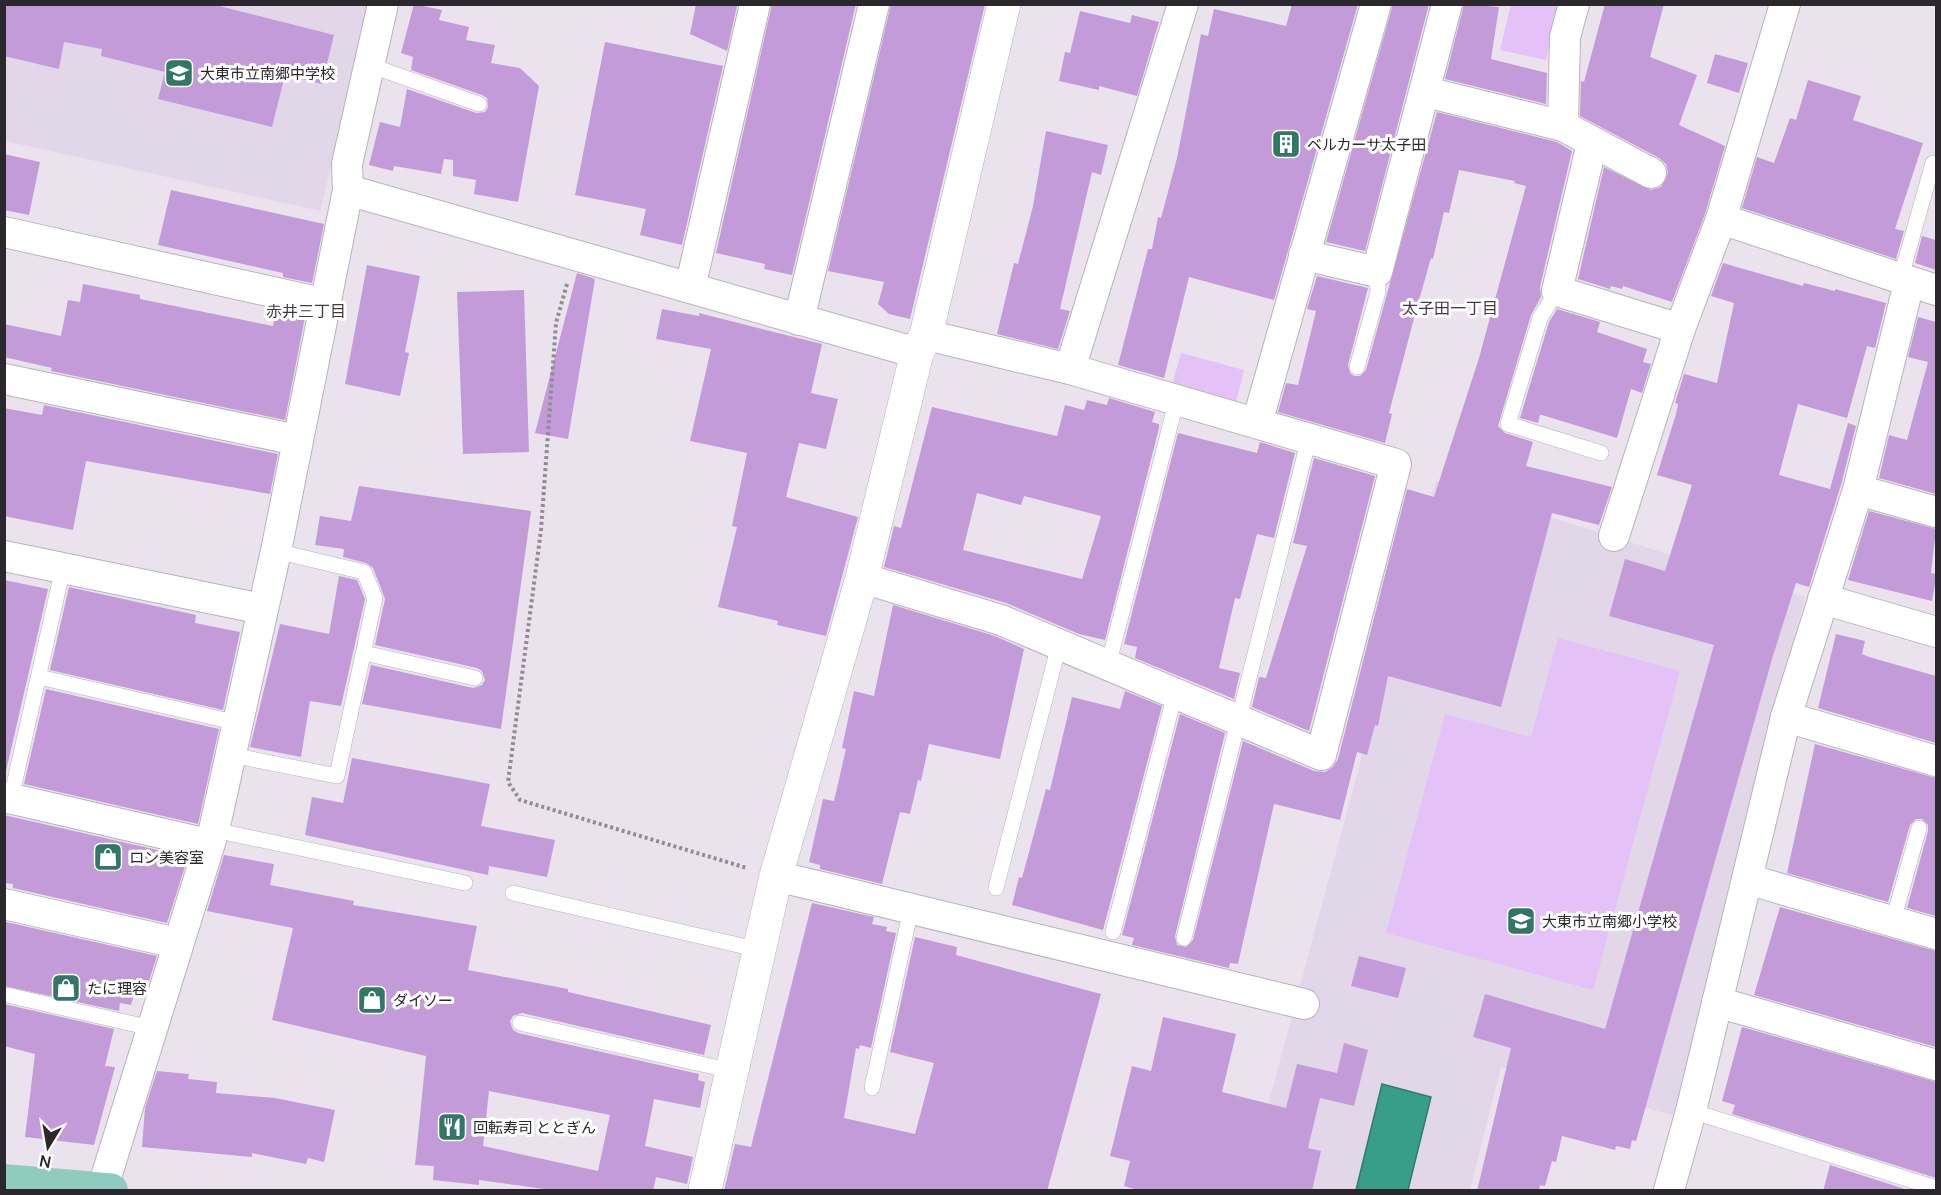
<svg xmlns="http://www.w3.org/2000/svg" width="1941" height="1195" font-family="Manrope,'Noto Sans JP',sans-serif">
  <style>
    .built { fill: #e2d7e9 }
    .green { fill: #e4c1f6 }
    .water { fill: #379e8a; stroke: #337b6e; stroke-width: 1.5 }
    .building { fill: #c49bd9; fill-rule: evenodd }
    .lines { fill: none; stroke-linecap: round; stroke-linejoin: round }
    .service-casing { stroke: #b9b2bc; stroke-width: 16 }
    .minor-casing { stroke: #b9b2bc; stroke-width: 32 }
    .tertiary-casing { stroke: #b9b2bc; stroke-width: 34 }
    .primary-casing { stroke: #c8c7c8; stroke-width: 34 }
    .path { stroke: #908c93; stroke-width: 4; stroke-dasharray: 3 3; stroke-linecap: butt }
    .service { stroke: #fff; stroke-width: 15 }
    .minor { stroke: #fff; stroke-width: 30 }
    .tertiary { stroke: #fff; stroke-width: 33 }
    .primary { stroke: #8fcbbf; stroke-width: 33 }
    .labels { text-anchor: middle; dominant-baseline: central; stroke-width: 6; stroke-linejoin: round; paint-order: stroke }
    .poi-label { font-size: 15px; fill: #2a282c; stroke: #fff; text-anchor: start }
    .neighbourhood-label { font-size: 16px; fill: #403a43; stroke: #fff }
  </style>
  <rect width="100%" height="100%" fill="#eae3ee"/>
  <g class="built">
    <path d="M 5,5 L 371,5 L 320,211 L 5,141 Z"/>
    <path d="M 1436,481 L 1805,597 L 1675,1116 L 1501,1067 L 1470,1190 L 1245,1190 Z"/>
  </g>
  <g class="green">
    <path d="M 1511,5 L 1559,5 L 1546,60 L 1500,50 Z"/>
    <path d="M 1181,353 L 1244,370 L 1236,402 L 1172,385 Z"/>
    <path d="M 1558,638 L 1680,671 L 1593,990 L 1386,933 L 1445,714 L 1531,737 Z"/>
  </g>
  <path class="water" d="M 1382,1084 L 1431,1097 L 1408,1190 L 1356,1190 Z"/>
  <g class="building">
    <path d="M 4,4 L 211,4 L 334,35 L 322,84 L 285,75 L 272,127 L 158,99 L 165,72 L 101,56 L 102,49 L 64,42 L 59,69 L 4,56 Z"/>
    <path d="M 414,4 L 442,10 L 439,20 L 469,27 L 466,40 L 495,45 L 491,63 L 520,68 L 539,86 L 518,202 L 474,194 L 476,180 L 453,176 L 453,160 L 444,159 L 441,174 L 394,166 L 393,171 L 369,165 L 380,122 L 400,127 L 407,89 L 476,113 L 485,112 L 488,107 L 487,98 L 482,95 L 411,70 L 413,57 L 401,53 Z"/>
    <path d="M 696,4 L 737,6 L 727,51 L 690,34 Z"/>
    <path d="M 772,4 L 856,4 L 792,275 L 764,269 L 765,264 L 716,253 Z"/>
    <path d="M 891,4 L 985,4 L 910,319 L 889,314 L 878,304 L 884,282 L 828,271 Z"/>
    <path d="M 1292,4 L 1358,4 L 1274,300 L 1189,277 L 1164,378 L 1118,365 L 1148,249 L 1152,249 L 1158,217 L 1161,218 L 1177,158 L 1201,34 L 1208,36 L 1214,9 L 1286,26 Z"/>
    <path d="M 1393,4 L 1429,4 L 1365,251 L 1326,242 Z"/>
    <path d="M 1464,4 L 1499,7 L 1491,59 L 1547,73 L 1546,104 L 1445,79 Z"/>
    <path d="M 1605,4 L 1664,4 L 1650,57 L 1697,75 L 1679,125 L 1725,146 L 1705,214 L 1672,302 L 1623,286 L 1622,289 L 1611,286 L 1610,289 L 1578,279 L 1604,167 L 1651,190 L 1661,187 L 1668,173 L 1666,164 L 1659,158 L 1580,116 L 1581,81 L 1584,82 Z"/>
    <path d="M 1080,11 L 1130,23 L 1132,15 L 1159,22 L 1137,96 L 1099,86 L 1099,90 L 1059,81 L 1065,52 L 1070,53 Z"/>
    <path d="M 605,42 L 723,66 L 682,245 L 640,235 L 646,209 L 575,195 Z"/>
    <path d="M 1715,54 L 1748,63 L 1739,93 L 1707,83 Z"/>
    <path d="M 1808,80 L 1861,96 L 1853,120 L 1923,143 L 1895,229 L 1904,231 L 1896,259 L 1742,208 L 1757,157 L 1774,163 L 1790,118 L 1796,120 Z"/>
    <path d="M 1437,112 L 1557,142 L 1572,151 L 1540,287 L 1541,297 L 1531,315 L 1498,426 L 1505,433 L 1533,442 L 1526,466 L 1612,487 L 1599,525 L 1552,513 L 1501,707 L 1388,676 L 1378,726 L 1375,725 L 1367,755 L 1357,752 L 1340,820 L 1274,804 L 1238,964 L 1230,963 L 1229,968 L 1132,945 L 1134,938 L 1122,935 L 1180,714 L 1225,733 L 1175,936 L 1177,945 L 1186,947 L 1193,940 L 1243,741 L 1314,771 L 1325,772 L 1333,767 L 1338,759 L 1407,489 L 1434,497 L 1479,358 L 1526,186 L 1514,183 L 1515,181 L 1459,170 L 1449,213 L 1444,212 L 1433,259 L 1431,258 L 1417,307 L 1389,413 L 1392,414 L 1385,443 L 1278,412 L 1286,383 L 1298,385 L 1316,311 L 1307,309 L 1317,276 L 1368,288 L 1348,365 L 1350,373 L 1354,376 L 1360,376 L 1366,370 Z"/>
    <path d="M 1046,131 L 1108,145 L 1101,175 L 1092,172 L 1060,309 L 1070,311 L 1058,349 L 997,334 L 1014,263 L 1018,264 L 1033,206 Z"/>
    <path d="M 4,154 L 40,162 L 29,215 L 4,210 Z"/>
    <path d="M 171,190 L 324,224 L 312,283 L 283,277 L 283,273 L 158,245 Z"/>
    <path d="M 1922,236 L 1936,240 L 1936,270 L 1915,263 Z"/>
    <path d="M 1723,263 L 1803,286 L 1804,283 L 1835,291 L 1835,289 L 1886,303 L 1875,348 L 1867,346 L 1847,418 L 1798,404 L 1779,475 L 1830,489 L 1848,423 L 1856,426 L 1841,485 L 1809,587 L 1796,583 L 1772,659 L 1636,1141 L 1632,1140 L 1630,1149 L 1616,1146 L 1615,1150 L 1562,1136 L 1556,1162 L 1552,1161 L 1545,1186 L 1540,1185 L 1539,1191 L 1477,1191 L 1511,1048 L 1473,1037 L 1485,994 L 1605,1029 L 1714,645 L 1609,616 L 1625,559 L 1665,571 L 1692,485 L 1657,475 L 1676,414 L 1678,404 L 1675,403 L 1684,374 L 1717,383 L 1734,303 L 1711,296 Z"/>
    <path d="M 367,265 L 420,276 L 405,352 L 409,353 L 400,396 L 345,384 Z"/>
    <path d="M 577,273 L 595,279 L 568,439 L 535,433 Z"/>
    <path d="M 83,284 L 140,295 L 140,299 L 273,326 L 276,310 L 305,317 L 285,420 L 51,371 L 52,368 L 4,357 L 4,324 L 61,336 L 68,300 L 80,302 Z"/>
    <path d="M 524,290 L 529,452 L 463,454 L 457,292 Z"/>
    <path d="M 662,309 L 699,316 L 699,313 L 822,344 L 811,393 L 838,399 L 826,449 L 799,443 L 786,497 L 858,517 L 826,636 L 777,625 L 778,621 L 718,607 L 737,527 L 732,526 L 747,453 L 690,441 L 711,349 L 656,339 Z"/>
    <path d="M 1557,309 L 1600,322 L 1597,332 L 1647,349 L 1643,362 L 1651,364 L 1642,393 L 1631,389 L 1617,438 L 1542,415 L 1540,415 L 1538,423 L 1520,418 L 1549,322 Z"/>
    <path d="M 1918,317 L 1936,322 L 1936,494 L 1879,478 L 1889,435 L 1907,440 L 1928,362 L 1908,357 Z"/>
    <path d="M 1109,398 L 1155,412 L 1152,422 L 1159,424 L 1159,428 L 1105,640 L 1079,634 L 1006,603 L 884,567 L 894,526 L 901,528 L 932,407 L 1057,436 L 1065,405 L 1084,410 L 1087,400 L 1107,405 ZM 977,493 L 1021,505 L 1024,496 L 1101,516 L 1082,579 L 963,550 Z"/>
    <path d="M 44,405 L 278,454 L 270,494 L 86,461 L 73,530 L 4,516 L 4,408 L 42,415 Z"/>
    <path d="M 1178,433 L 1257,453 L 1260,442 L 1295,453 L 1274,538 L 1257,534 L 1240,599 L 1235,598 L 1219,668 L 1240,673 L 1234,699 L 1135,658 L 1137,647 L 1124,644 Z"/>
    <path d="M 1314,458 L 1375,476 L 1309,731 L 1252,707 L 1259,677 L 1266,678 L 1307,546 L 1293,543 Z"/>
    <path d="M 359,486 L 531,511 L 501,729 L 362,704 L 371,665 L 473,688 L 482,685 L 485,680 L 482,671 L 477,668 L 375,645 L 385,599 L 373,568 L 366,563 L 343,557 L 344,549 L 315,545 L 320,516 L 351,521 Z"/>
    <path d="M 1869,511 L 1936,529 L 1931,573 L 1936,574 L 1936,578 L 1932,601 L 1848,580 Z"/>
    <path d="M 339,576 L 357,580 L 365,599 L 341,706 L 310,701 L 301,757 L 250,747 L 280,624 L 329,634 Z"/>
    <path d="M 4,580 L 48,589 L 4,780 Z"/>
    <path d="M 69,587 L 196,615 L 195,623 L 240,632 L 223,710 L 50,670 Z"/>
    <path d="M 893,605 L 995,636 L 1024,649 L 1000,759 L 929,744 L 921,781 L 918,780 L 910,814 L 900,812 L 882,884 L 820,869 L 820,865 L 809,862 L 823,799 L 834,801 L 846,749 L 842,748 L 854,691 L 874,696 Z"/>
    <path d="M 1836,634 L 1865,641 L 1862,654 L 1869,657 L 1936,676 L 1936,743 L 1818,708 Z"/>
    <path d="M 46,689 L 219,729 L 198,824 L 24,784 Z"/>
    <path d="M 1125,691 L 1162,706 L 1103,930 L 1012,905 L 1019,877 L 1022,878 L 1046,789 L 1050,790 L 1072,697 L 1120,709 Z"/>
    <path d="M 1815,744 L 1936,778 L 1936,916 L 1907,908 L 1928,831 L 1928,825 L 1922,819 L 1916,819 L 1910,825 L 1888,902 L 1787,873 Z"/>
    <path d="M 352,758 L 490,784 L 481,826 L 555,840 L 547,877 L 489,866 L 488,875 L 305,835 L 312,797 L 343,803 Z"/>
    <path d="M 4,815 L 188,857 L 167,923 L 13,888 L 13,884 L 4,883 Z"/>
    <path d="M 224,855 L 274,864 L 270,885 L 354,901 L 353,905 L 477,926 L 468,970 L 568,989 L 568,992 L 711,1025 L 704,1055 L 522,1013 L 513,1016 L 510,1021 L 513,1030 L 518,1033 L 699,1074 L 698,1080 L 705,1082 L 700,1108 L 654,1099 L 645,1146 L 693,1157 L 687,1184 L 656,1177 L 653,1191 L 559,1191 L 479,1180 L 479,1185 L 433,1180 L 434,1166 L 415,1165 L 426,1056 L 272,1020 L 293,928 L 207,911 ZM 489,1091 L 610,1115 L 598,1171 L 483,1146 Z"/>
    <path d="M 812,903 L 874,917 L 872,924 L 887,927 L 886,931 L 896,933 L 871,1048 L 860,1045 L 859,1049 L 856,1048 L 844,1118 L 915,1134 L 934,1063 L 890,1052 L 915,937 L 957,947 L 956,955 L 1101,994 L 1047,1191 L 724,1191 L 735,1144 L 751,1147 Z"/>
    <path d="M 1780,907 L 1936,951 L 1936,1047 L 1754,995 Z"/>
    <path d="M 6,922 L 157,956 L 149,981 L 139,979 L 131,1005 L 120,1003 L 119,1011 L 4,986 Z"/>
    <path d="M 1359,956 L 1406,968 L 1398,998 L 1351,986 Z"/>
    <path d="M 4,1004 L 114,1029 L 105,1066 L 115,1067 L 94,1145 L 25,1137 L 35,1054 L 4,1046 Z"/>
    <path d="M 1163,1017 L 1236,1034 L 1222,1092 L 1286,1108 L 1297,1064 L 1337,1073 L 1344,1043 L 1368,1050 L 1354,1106 L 1320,1098 L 1308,1148 L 1321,1151 L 1312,1191 L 1142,1191 L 1124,1186 L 1130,1161 L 1110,1156 L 1132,1066 L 1151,1071 Z"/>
    <path d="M 1742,1027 L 1936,1082 L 1936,1178 L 1732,1114 L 1735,1105 L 1722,1101 Z"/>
    <path d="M 157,1071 L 189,1074 L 188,1079 L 217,1082 L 216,1093 L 275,1098 L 335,1110 L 324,1162 L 308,1158 L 306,1164 L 252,1153 L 252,1157 L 142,1147 L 145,1108 Z"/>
    <path d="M 1830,1165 L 1911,1191 L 1823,1191 Z"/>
  </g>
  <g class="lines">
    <g class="service-casing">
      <g id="service">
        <path d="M 369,65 L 479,104"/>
        <path d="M 1900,280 L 1933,163"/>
        <path d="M 1557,291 L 1540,318 L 1508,424 L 1601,453"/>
        <path d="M 1357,367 L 1378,292 L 1377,272"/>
        <path d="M 364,653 L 475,678"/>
        <path d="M 1108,666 L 1177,399"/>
        <path d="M 39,677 L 238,723"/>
        <path d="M 231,755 L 337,776 L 375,598 L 364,572 L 276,551"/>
        <path d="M 11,798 L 63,568"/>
        <path d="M 214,830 L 465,883"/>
        <path d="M 996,888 L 1059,645"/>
        <path d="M 513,893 L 760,950"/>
        <path d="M 1893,921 L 1919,828"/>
        <path d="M 1113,932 L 1175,694"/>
        <path d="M 1184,938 L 1309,438"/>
        <path d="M 7,995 L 151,1028"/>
        <path d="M 520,1023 L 732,1071"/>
        <path d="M 872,1088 L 911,909"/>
        <path d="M 1691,1111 L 1936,1188"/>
      </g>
    </g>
    <g class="minor-casing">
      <g id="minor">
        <path d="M 1426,92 L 1563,126 L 1651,173"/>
        <path d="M 1563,126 L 1565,37 L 1574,4"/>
        <path d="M 1592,143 L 1557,291 L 1680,329"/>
        <path d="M 348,190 L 917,353"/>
        <path d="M 1721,219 L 1936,290"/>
        <path d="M 4,232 L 326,304"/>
        <path d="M 1304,255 L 1377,272 L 1447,4"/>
        <path d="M 690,288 L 755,4"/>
        <path d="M 799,320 L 874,4"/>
        <path d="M 1070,369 L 1183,4"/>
        <path d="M 4,379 L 297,440"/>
        <path d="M 1257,423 L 1376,4"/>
        <path d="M 1858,490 L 1936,512"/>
        <path d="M 1614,536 L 1680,329 L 1721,219 L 1785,4"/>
        <path d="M 4,556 L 262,609"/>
        <path d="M 862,578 L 1001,620 L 1321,755 L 1396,464 L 1070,369 L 926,335"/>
        <path d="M 1823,599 L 1936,632"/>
        <path d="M 1786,717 L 1936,761"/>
        <path d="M 4,797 L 208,844"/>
        <path d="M 776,876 L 1304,1004"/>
        <path d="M 1747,879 L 1936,934"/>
        <path d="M 4,904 L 177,943"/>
        <path d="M 1717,1002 L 1936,1065"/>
        <path d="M 102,1190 L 214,830 L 276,551 L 348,190 L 347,164 L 383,4"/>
        <path d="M 1669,1190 L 1691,1111 L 1786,717 L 1858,490 L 1909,283"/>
      </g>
    </g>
    <g class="tertiary-casing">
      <path id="tertiary" d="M 705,1190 L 776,876 L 862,578 L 917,353 L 926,335 L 1004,4"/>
    </g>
    <g class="primary-casing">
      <path id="primary" d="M 4,1181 L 111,1190"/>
    </g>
    <path class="path" d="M 567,284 L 556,323 L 541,530 L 508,782 L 520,800 L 747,868"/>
    <use href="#service" class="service"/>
    <use href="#minor" class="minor"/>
    <use href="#tertiary" class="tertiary"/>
    <use href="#primary" class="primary"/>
  </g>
  <defs>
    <g id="school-square" transform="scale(1.5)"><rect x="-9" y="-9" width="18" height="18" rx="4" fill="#327668" stroke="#fff"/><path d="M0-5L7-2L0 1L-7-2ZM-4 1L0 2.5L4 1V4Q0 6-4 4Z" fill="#fff"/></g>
    <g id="building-square" transform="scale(1.5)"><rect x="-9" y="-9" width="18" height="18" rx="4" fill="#327668" stroke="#fff"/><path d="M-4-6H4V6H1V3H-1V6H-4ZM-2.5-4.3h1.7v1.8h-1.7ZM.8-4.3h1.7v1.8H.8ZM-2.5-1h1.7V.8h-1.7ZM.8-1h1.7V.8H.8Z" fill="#fff"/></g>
    <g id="shop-square" transform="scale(1.5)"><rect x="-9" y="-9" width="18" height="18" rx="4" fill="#327668" stroke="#fff"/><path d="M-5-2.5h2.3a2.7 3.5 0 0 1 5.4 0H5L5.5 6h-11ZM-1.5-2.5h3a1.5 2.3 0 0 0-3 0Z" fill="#fff"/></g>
    <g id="restaurant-square" transform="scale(1.5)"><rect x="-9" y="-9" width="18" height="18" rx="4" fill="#327668" stroke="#fff"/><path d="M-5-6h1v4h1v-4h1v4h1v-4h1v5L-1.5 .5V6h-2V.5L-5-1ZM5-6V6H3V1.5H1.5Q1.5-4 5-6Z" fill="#fff"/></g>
  </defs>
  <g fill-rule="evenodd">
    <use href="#school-square" x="179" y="73"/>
    <use href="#building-square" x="1286" y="144"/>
    <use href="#shop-square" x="108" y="857"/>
    <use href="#school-square" x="1521" y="921"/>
    <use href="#shop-square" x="66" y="988"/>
    <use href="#shop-square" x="372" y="1000"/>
    <use href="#restaurant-square" x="452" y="1127"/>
  </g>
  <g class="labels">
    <g class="poi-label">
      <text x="200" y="73">大東市立南郷中学校</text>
      <text x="1307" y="144">ベルカーサ太子田</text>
      <text x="129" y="857">ロン美容室</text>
      <text x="1542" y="921">大東市立南郷小学校</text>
      <text x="87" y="988">たに理容</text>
      <text x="393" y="1000">ダイソー</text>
      <text x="473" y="1127">回転寿司 ととぎん</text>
    </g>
    <g class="neighbourhood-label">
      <text x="1450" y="308">太子田一丁目</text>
      <text x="306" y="311">赤井三丁目</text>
    </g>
  </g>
  <rect width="1941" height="1195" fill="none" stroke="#2a282c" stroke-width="12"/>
  <g transform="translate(48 1147) rotate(191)" stroke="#ffffff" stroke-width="4.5" paint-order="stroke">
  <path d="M0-4.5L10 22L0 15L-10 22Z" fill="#2a282c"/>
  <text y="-9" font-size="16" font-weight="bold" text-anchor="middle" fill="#2a282c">N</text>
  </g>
</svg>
